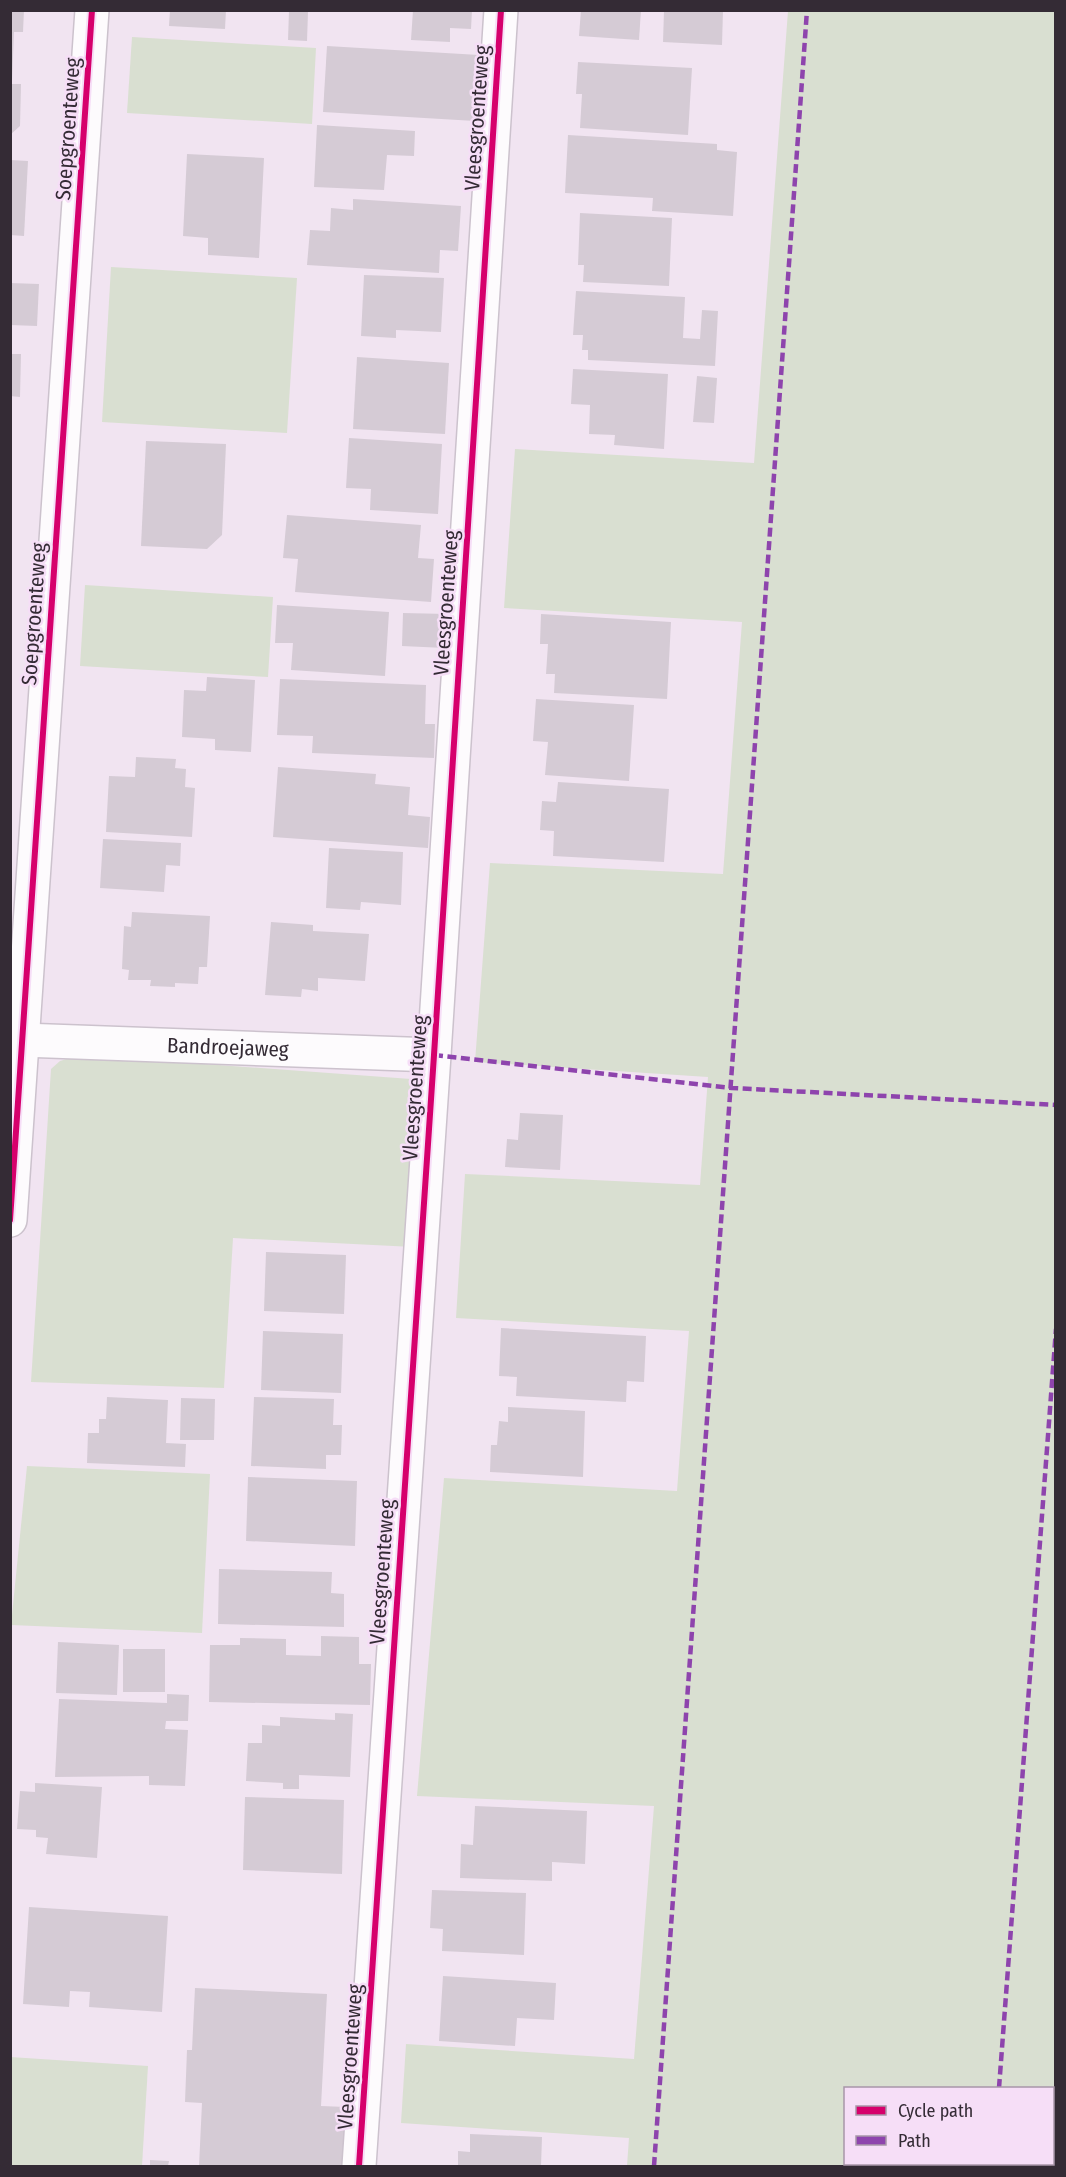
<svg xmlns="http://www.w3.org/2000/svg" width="1066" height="2177" font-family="'Fira Sans Condensed',sans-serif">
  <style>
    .green { fill: #d9dfd1; fill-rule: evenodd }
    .building { fill: #d5cbd5 }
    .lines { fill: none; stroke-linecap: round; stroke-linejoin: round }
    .minor-casing { stroke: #ccc2cd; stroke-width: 36 }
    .minor { stroke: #fdfbfd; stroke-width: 33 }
    .quiet { stroke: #8e44ad; stroke-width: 4.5; stroke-dasharray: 9 4.5; stroke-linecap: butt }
    .cycleway-casing { stroke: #f6def7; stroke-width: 10 }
    .cycleway { stroke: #d6006c; stroke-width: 6 }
    .labels { text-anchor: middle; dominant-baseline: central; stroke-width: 5; stroke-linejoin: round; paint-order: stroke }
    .street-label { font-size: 21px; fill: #342b35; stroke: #f6def7 }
  </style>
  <rect width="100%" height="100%" fill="#f1e4f1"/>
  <g class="green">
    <path d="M 788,11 L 1055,11 L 1055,2166 L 627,2166 L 629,2138 L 401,2123 L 406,2044 L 634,2059 L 654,1806 L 417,1796 L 444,1478 L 677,1491 L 689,1331 L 456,1318 L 465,1174 L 700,1185 L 708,1077 L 475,1062 L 490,863 L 723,874 L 742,622 L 504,608 L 515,449 L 754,463 ZM 846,2088 L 1052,2088 L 1052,2164 L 846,2164 Z"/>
    <path d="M 132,37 L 316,48 L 312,124 L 127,113 Z"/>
    <path d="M 111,267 L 297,278 L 287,433 L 102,422 Z"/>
    <path d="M 85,585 L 273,597 L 268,677 L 80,666 Z"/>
    <path d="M 80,1055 L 411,1079 L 430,1085 L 433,1248 L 233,1238 L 224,1388 L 31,1382 L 51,1069 L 60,1061 Z"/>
    <path d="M 27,1466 L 210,1474 L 202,1633 L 11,1625 Z"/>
    <path d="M 10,2057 L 148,2066 L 142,2166 L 11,2166 Z"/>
  </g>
  <g class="building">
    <path d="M 10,10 L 24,10 L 23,32 L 14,32 L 12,81 L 10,81 Z"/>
    <path d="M 170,10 L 226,10 L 225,29 L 169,26 Z"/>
    <path d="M 413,10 L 472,10 L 471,29 L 450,28 L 450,42 L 411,40 Z"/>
    <path d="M 581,10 L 641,10 L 639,40 L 579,36 Z"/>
    <path d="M 664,10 L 723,10 L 722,45 L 663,42 Z"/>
    <path d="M 289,11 L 308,12 L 307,41 L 288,40 Z"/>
    <path d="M 327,46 L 479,55 L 475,121 L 323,112 Z"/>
    <path d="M 578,62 L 692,68 L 688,135 L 580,128 L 582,94 L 576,94 Z"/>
    <path d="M 10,84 L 21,84 L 20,126 L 10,135 Z"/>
    <path d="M 317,125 L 415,131 L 414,156 L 387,155 L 384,190 L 314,187 Z"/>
    <path d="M 568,135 L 717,144 L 717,150 L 737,152 L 733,216 L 652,211 L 653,198 L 565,193 Z"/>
    <path d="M 187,154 L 264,158 L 259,258 L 208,255 L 208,238 L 183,236 Z"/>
    <path d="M 10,160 L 28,161 L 24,236 L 10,235 Z"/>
    <path d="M 353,199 L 461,206 L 458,251 L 440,250 L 439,273 L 307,265 L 310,230 L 330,231 L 331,208 L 353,210 Z"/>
    <path d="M 580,213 L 672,218 L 669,286 L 583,282 L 584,265 L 578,265 Z"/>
    <path d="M 364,275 L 444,278 L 441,332 L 396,330 L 396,338 L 361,336 Z"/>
    <path d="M 10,283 L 39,284 L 37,326 L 10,325 Z"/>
    <path d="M 576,291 L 685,297 L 683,338 L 700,339 L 702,310 L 718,311 L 715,366 L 588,360 L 588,350 L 582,350 L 583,335 L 573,335 Z"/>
    <path d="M 10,354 L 21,354 L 20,397 L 10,396 Z"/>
    <path d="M 357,357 L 449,363 L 445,434 L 353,429 Z"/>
    <path d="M 573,369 L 668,374 L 664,449 L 614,445 L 615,435 L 589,434 L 590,405 L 571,404 Z"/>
    <path d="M 697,376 L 717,378 L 714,423 L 693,422 Z"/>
    <path d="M 349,438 L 442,444 L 438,514 L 370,510 L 371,489 L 346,488 Z"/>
    <path d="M 146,441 L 226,444 L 222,535 L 207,549 L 141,546 Z"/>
    <path d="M 287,515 L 421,525 L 418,558 L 434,559 L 431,602 L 295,592 L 298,559 L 283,558 Z"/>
    <path d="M 277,605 L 389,612 L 385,676 L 291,670 L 293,643 L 275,643 Z"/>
    <path d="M 403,613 L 447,614 L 445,648 L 402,646 Z"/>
    <path d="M 541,614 L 671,622 L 667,699 L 554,693 L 555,674 L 546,674 L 548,644 L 540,644 Z"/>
    <path d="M 207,677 L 255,680 L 251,752 L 215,750 L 215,739 L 182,737 L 184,690 L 206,691 Z"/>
    <path d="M 280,679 L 426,685 L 425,724 L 435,724 L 434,758 L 312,753 L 313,736 L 277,735 Z"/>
    <path d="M 536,699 L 634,705 L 629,781 L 545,775 L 548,742 L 533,741 Z"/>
    <path d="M 136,757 L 176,759 L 175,768 L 186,769 L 185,787 L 195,788 L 192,837 L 106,832 L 109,776 L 135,777 Z"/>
    <path d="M 278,767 L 376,774 L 375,784 L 410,787 L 408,815 L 430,817 L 428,848 L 273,837 Z"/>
    <path d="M 558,782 L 669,789 L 664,862 L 553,856 L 554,831 L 540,830 L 542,801 L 556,802 Z"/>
    <path d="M 103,839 L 181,843 L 180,866 L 166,865 L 164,892 L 100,888 Z"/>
    <path d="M 329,848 L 403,852 L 401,905 L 361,902 L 360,910 L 326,908 Z"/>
    <path d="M 132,912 L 210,916 L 207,967 L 199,967 L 198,984 L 175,983 L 175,987 L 150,986 L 151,980 L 128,980 L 129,970 L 122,969 L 124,926 L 131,927 Z"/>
    <path d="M 271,922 L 313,925 L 313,931 L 369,934 L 365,981 L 318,978 L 318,991 L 302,989 L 301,997 L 265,995 Z"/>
    <path d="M 520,1113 L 563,1115 L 560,1170 L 505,1167 L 507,1139 L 518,1140 Z"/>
    <path d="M 266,1252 L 346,1255 L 344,1314 L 264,1311 Z"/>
    <path d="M 501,1328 L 646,1336 L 644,1382 L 627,1381 L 626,1402 L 516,1396 L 517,1377 L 499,1376 Z"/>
    <path d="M 263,1331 L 343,1334 L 341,1393 L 261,1390 Z"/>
    <path d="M 107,1397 L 168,1400 L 166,1443 L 186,1444 L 185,1467 L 87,1463 L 88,1433 L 99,1433 L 99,1419 L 106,1419 Z"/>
    <path d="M 254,1397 L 334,1399 L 333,1425 L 342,1425 L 341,1455 L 326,1455 L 326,1469 L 251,1466 Z"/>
    <path d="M 181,1398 L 215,1399 L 214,1440 L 180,1440 Z"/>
    <path d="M 508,1407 L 585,1411 L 583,1477 L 490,1472 L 491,1445 L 497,1445 L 499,1421 L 508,1422 Z"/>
    <path d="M 248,1477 L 357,1481 L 355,1546 L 246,1541 Z"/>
    <path d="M 219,1569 L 332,1572 L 331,1593 L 344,1594 L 344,1627 L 218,1624 Z"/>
    <path d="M 321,1636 L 359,1637 L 359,1664 L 371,1664 L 370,1705 L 209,1702 L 210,1645 L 240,1645 L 240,1638 L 286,1639 L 286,1655 L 321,1656 Z"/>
    <path d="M 58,1642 L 119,1645 L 117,1695 L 56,1693 Z"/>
    <rect x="123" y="1649" width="42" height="43"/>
    <path d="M 167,1694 L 189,1695 L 188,1721 L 166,1721 L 165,1729 L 188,1730 L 185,1786 L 149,1785 L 149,1776 L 55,1777 L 59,1699 L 167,1703 Z"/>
    <path d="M 335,1713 L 353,1714 L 350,1777 L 299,1775 L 299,1789 L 283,1789 L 283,1783 L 246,1781 L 248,1743 L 262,1743 L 262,1725 L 280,1726 L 280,1717 L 335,1720 Z"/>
    <path d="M 35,1783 L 102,1787 L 97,1858 L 46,1854 L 48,1838 L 36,1837 L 36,1830 L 17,1829 L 20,1791 L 35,1792 Z"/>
    <path d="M 245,1797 L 344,1800 L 342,1874 L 243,1870 Z"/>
    <path d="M 475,1806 L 587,1811 L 585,1864 L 552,1862 L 552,1881 L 460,1878 L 461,1844 L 473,1845 Z"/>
    <path d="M 432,1890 L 526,1893 L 524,1955 L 442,1951 L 443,1929 L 430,1928 Z"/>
    <path d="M 29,1907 L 168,1916 L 162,2012 L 89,2007 L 90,1992 L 70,1991 L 69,2007 L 23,2004 Z"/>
    <path d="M 443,1976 L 556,1983 L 554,2020 L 517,2018 L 515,2046 L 439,2041 Z"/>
    <path d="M 195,1988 L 327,1994 L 321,2106 L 346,2107 L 344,2166 L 199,2166 L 202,2103 L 185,2102 L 187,2050 L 192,2050 Z"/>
    <path d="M 470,2134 L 542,2137 L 541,2166 L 458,2166 L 458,2151 L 470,2152 Z"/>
    <path d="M 150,2160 L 169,2161 L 168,2166 L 150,2166 Z"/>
  </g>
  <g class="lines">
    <g class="minor-casing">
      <g id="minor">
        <path id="s1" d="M 22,1040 L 434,1055"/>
        <path d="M 10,1220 L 92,10"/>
        <path d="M 359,2166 L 434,1055 L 501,10"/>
      </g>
    </g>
    <use href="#minor" class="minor"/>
    <g class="quiet">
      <path d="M 434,1055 L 732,1088 L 1056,1105"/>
      <path d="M 999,2088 L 1056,1329"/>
      <path d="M 654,2166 L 807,10"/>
      <path d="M 993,2166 L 994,2164"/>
    </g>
    <g class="cycleway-casing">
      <g id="cycleway">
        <path d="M 10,1220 L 92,10"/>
        <path d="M 359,2166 L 434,1055 L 501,10"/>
      </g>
    </g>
    <use href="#cycleway" class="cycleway"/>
  </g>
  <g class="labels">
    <g class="street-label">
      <text transform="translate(477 118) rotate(-86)">Vleesgroenteweg</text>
      <text transform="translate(68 129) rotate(-86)">Soepgroenteweg</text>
      <text transform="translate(446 603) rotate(-86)">Vleesgroenteweg</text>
      <text transform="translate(34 614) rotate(-86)">Soepgroenteweg</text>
      <text stroke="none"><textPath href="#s1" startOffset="206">Bandroejaweg</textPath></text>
      <text transform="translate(415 1088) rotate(-86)">Vleesgroenteweg</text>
      <text transform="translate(382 1572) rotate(-86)">Vleesgroenteweg</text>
      <text transform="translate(350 2057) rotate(-86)">Vleesgroenteweg</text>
    </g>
  </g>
  <rect width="1066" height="2177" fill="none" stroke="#342b35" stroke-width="24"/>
  <rect x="844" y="2087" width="210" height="78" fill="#f6def7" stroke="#a896a9" stroke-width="1.5"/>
  <rect x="856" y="2106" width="30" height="9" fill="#d6006c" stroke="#a896a9" stroke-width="1.5"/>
  <text x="898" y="2117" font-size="18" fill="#342b35">Cycle path</text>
  <rect x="856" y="2136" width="30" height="9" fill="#8e44ad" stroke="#a896a9" stroke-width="1.5"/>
  <text x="898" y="2147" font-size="18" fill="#342b35">Path</text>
</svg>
